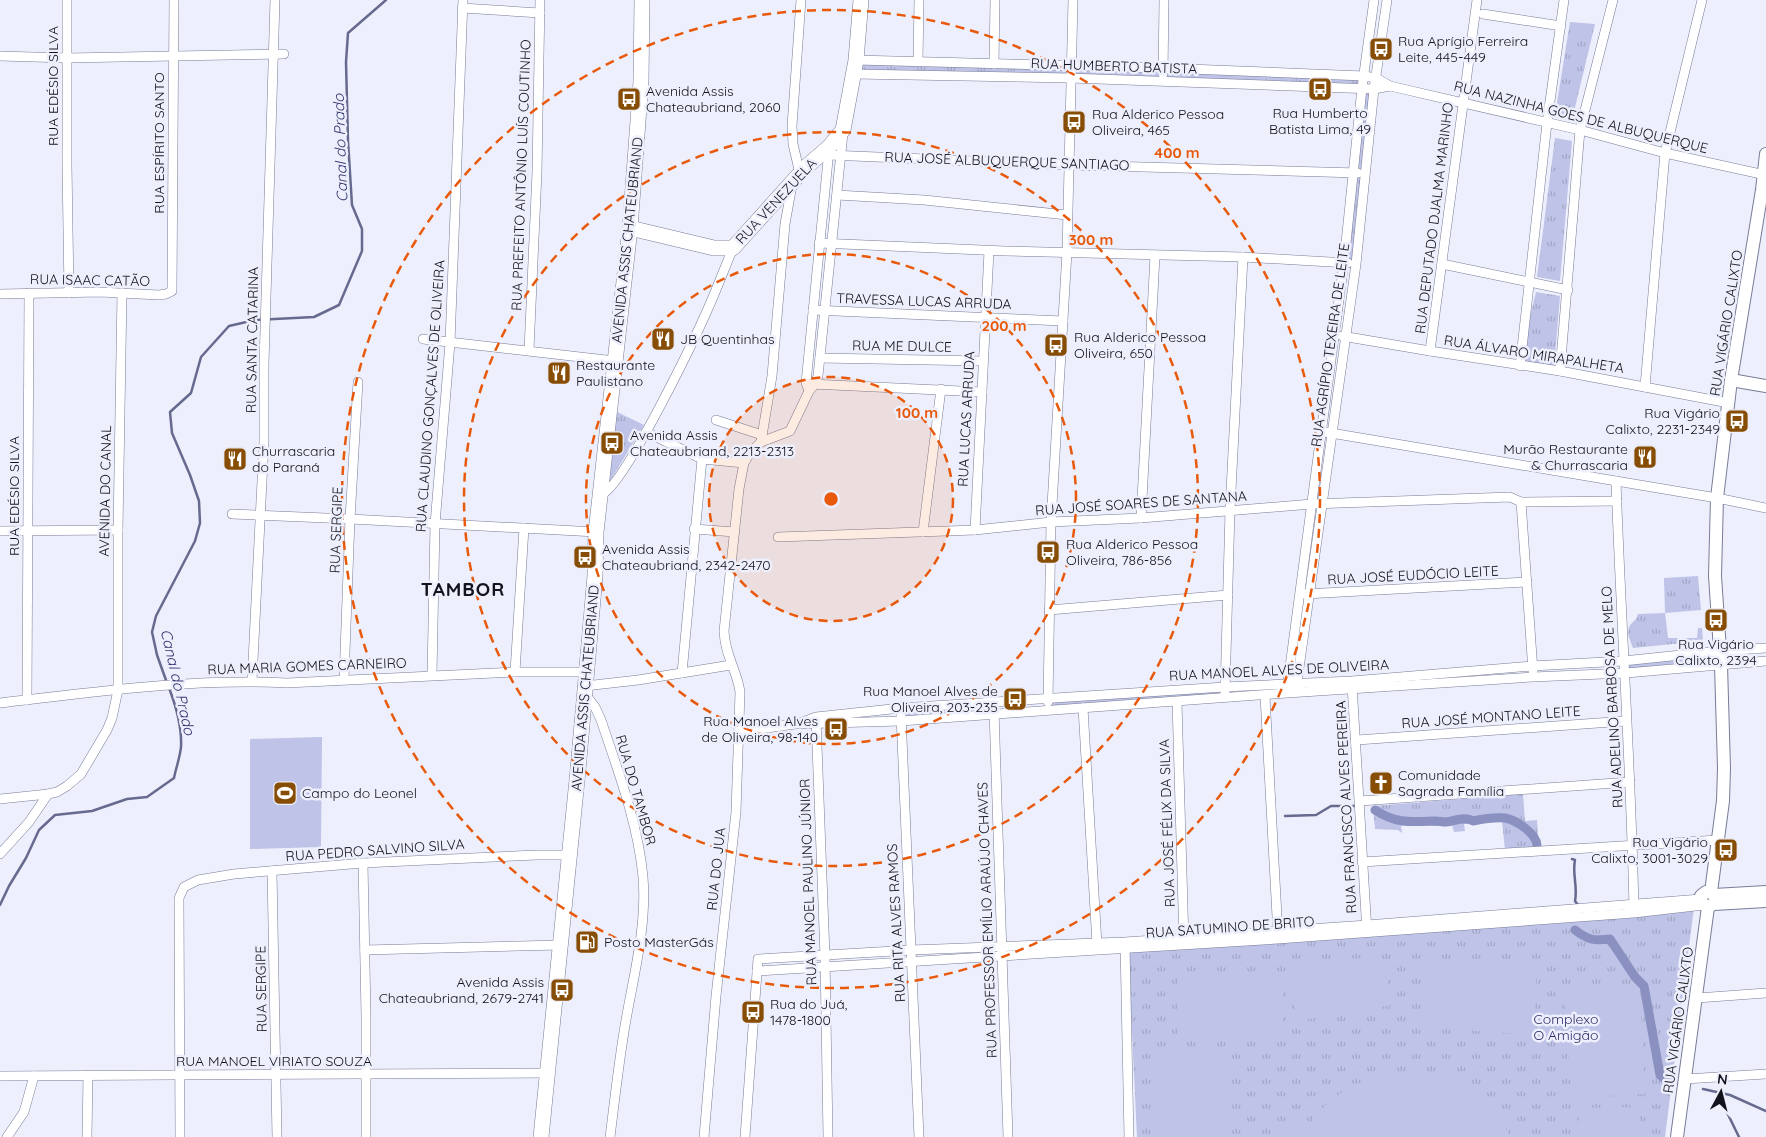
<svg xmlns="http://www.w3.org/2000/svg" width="1766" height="1137" font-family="Quicksand,sans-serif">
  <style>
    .grass { fill: url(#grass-tufts) }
    .pitch { fill: #bec3e7 }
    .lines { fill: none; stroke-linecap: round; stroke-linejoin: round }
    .stream { stroke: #666a8e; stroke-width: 2.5 }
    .canal { stroke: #8a90bf; stroke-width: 9 }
    .street-casing { stroke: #787c98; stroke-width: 10 }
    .secondary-casing { stroke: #787c98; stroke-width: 14 }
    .primary-casing { stroke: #787c98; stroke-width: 16 }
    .street { stroke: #fff; stroke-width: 9 }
    .secondary { stroke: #fff; stroke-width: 12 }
    .primary { stroke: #fff; stroke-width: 15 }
    .ring { fill: none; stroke: #e8590c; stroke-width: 2.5; stroke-dasharray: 9 6 }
    .labels { text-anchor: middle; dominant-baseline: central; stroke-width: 5; stroke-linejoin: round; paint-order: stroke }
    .poi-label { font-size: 14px; fill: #12131d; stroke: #edeffc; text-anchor: start }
    .street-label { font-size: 14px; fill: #12131d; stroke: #edeffc }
    .park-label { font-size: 14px; fill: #2c2e67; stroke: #edeffc }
    .water-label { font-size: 15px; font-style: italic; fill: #33356f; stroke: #edeffc }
    .district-label { font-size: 19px; font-weight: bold; letter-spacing: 1px; fill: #12131d; stroke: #edeffc }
    .centre { fill: #e8590c; stroke: #edeffc; stroke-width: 2.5 }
    .ring-label { font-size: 15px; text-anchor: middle; font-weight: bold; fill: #e8590c; stroke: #edeffc; stroke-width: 5; stroke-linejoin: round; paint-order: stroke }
  </style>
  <defs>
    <pattern id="grass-tufts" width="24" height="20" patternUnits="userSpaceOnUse" patternTransform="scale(1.25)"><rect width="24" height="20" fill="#bec3e7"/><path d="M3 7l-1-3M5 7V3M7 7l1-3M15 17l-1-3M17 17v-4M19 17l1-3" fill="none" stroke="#a2a7c6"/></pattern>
  </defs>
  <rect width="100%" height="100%" fill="#edeffc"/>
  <g class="grass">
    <path d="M 1570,22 L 1595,24 L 1572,120 L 1555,115 Z"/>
    <path d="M 858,62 L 1068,69 L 1068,77 L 856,71 Z"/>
    <path d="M 1074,69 L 1160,71 L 1161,79 L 1074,76 Z"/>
    <path d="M 1165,71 L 1360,78 L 1360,86 L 1165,80 Z"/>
    <path d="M 1364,91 L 1372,91 L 1363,170 L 1355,170 Z"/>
    <path d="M 1555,138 L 1572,141 L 1560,281 L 1537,277 Z"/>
    <path d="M 1362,174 L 1354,262 L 1346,261 L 1356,175 Z"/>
    <path d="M 1536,292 L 1560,296 L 1554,367 L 1524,361 L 1529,321 Z"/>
    <path d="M 613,410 L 644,425 L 610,481 Z"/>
    <path d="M 1698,576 L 1701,610 L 1665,613 L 1668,638 L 1697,638 L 1698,628 L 1702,628 L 1703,641 L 1633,648 C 1630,640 1625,631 1631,624 C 1635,620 1636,620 1638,614 L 1665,613 L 1664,578 Z"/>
    <path d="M 1699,656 L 1699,666 L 1626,673 L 1625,663 Z"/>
    <path d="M 1222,689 L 1223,697 L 1050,707 L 1049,699 Z"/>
    <path d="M 990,704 L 991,712 L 902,719 L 902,710 Z"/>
    <path d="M 1523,794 L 1525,821 L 1537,820 L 1539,847 L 1505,850 L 1502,821 L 1464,824 L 1465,831 L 1454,832 L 1452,825 L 1433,826 L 1431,823 L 1401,826 L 1402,833 L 1398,830 L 1375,829 L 1373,806 Z"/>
    <path d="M 1694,907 L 1665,1137 L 1137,1137 L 1128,949 Z"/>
  </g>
  <g class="pitch">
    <path d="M 322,737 L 321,847 L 250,849 L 250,739 Z"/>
    <path d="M 1382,955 L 1392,1005 L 1297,1021 L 1288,969 Z"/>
    <path d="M 1427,960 L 1537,966 L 1534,1035 L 1422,1027 Z"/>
    <path d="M 1177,974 L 1283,974 L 1283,1034 L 1178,1034 Z"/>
    <path d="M 1640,988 L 1645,1094 L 1571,1098 L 1565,992 Z"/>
    <path d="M 1153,1050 L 1226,1051 L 1225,1137 L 1152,1137 Z"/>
    <path d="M 1406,1073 C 1458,1076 1487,1088 1510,1137 L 1283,1137 L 1297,1114 L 1311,1123 C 1333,1090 1368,1075 1406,1073 Z"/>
    <path d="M 1638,1107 L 1640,1137 L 1579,1137 L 1578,1108 Z"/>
  </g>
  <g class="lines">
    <g class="stream">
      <path d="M 167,683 L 157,655 L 152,632 L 156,616 L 195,541 L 200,523 L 199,501 L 190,475 L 172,433 L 170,412 L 191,393 L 201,357 L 229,326 L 255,320 L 314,317 L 339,305 L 362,251 L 362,229 L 352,205 L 348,141 L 346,62 L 348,33 L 386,0"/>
      <path d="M 1285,816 L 1316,815 L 1331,806 L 1355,806"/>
      <path d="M 1572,859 L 1575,860 C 1572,874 1578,887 1575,901 L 1578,905"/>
      <path d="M 0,905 L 9,886 L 26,858 L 39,830 L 55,815 L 92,811 L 127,799 L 147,797 L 174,778 C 176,768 180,757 181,747 C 182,727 176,706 169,688"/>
      <path d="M 1703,1089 L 1730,1095 L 1766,1111"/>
      <path d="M 1719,1091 L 1720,1098 L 1739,1137"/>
    </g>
    <g class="canal">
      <path d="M 1375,810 C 1396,824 1411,822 1435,821 C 1439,821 1442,822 1446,822 C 1455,821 1465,816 1473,821 C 1483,819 1494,817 1505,818 C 1516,820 1536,833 1537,845"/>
      <path d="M 1575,930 C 1588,940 1594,941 1610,939 L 1635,977 L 1644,986 L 1660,1075 L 1667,1081"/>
    </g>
    <g class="street-casing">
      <g id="street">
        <path d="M 67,0 L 67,165 L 69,293"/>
        <path d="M 462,8 L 540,13"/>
        <path d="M 1483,14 L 1561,26"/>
        <path d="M 0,56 L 67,58 L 284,54"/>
        <path d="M 856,60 L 1163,68 L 1364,76 L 1376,78 L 1390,86 L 1580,130 L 1665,153 L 1766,175"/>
        <path d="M 918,61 L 919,0"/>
        <path d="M 994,64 L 995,0"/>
        <path d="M 854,74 L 1070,78 L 1374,89 L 1390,86"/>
        <path d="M 1163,74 L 1164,0"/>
        <path d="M 829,155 L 1069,165 L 1358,173"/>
        <path d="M 800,174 L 793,144 L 792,126 L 801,0"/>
        <path d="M 837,195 L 924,200 L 1067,215"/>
        <path d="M 819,243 L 1005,251 L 1243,257 L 1348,263"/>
        <path d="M 1442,264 L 1568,290"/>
        <path d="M 0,294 L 100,292 L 159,295 L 166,294 L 172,291 L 174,0"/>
        <path d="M 813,310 L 1063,321"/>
        <path d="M 1342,336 L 1430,351 L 1560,371 L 1729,403"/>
        <path d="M 423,339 L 615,361"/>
        <path d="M 529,350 L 537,172 L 540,0"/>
        <path d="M 1430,351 L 1477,0"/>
        <path d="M 820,358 L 983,361"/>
        <path d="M 1520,366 L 1547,123 L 1564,0"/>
        <path d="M 1560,371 L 1580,130 L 1613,0"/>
        <path d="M 811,384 L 982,392"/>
        <path d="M 1645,387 L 1665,153 L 1702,0"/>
        <path d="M 809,391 L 806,383 L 829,150"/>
        <path d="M 716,420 L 762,435"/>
        <path d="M 646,432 L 702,459 L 744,463"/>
        <path d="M 1325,432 L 1717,498 L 1766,508"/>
        <path d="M 761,442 L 772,376 L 785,224 L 792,185"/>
        <path d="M 1616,481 C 1621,624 1631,767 1634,910"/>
        <path d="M 601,495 C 624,487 697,334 710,304 C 718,286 725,267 733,248"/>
        <path d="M 1521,502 L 1617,501"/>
        <path d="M 232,514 L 350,519 L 596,532"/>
        <path d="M 1141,518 L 1155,256"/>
        <path d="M 694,529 L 735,532"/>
        <path d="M 975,530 L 989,251"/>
        <path d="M 0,531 L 118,530"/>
        <path d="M 923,532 L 941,389"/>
        <path d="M 778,537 L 975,530 L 1051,522 L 1141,518 L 1312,504 L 1510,497 L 1521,502 L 1533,671"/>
        <path d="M 1305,594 L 1527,582"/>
        <path d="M 1049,610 L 1228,595"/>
        <path d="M 515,672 L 524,528"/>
        <path d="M 682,673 L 702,459"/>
        <path d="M 432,675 L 435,524 L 450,343 L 463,0"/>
        <path d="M 344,679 L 350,519 L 358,382"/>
        <path d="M 252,681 L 264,441 L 264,363 L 275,0"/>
        <path d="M 1352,685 L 1367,932"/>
        <path d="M 585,686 L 638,680 L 731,665"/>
        <path d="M 1287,689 L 1344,262 L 1362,88 L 1374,0"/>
        <path d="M 1296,689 L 1356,264 L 1374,89 L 1387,0"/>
        <path d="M 1225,692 L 1230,510 L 1243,257"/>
        <path d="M 585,694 L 595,707 L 601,720 C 618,771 638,823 643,877 C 647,925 634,974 626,1020 C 619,1059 615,1098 610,1137"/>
        <path d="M 1265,696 L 1278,935"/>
        <path d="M 27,700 L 29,293"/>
        <path d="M 1048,702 L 1051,522 L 1067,252 L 1073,0"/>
        <path d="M 1177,702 L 1184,942"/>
        <path d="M 0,703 C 95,692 191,678 287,683 L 515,672 L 587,672"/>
        <path d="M 1083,708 L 1097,944"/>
        <path d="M 994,710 L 1008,1137"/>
        <path d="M 901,715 L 919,1137"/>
        <path d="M 816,719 L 825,956 L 828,1137"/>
        <path d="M 800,723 L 816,717 L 901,708 L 1225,687 L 1352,681 L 1532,666 L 1623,661 L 1720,651 L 1766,648"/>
        <path d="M 738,732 L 795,724 L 901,721 L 1287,693 L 1533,677 L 1626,673 L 1766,661"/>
        <path d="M 1357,740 L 1626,721"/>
        <path d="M 0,799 L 48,794 L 57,792 L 67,786 L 81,774 L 107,730 L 112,718 L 118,690 L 118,530 L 122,293"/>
        <path d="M 1360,801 L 1630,782"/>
        <path d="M 0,854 L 29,822 L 48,794"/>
        <path d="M 1362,862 L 1718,840"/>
        <path d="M 363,863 L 366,1016 L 366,1137"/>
        <path d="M 272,871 L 277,1137"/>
        <path d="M 1125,945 L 1129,1137"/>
        <path d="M 365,950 L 560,945"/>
        <path d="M 757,971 L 1278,939 L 1634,913 L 1704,905"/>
        <path d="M 1697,998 L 1766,993"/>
        <path d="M 0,1076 L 548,1073"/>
        <path d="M 1685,1079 L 1766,1074"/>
        <path d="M 7,1137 L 24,1112 L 34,1076"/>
        <path d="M 87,1137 L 88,1075"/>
        <path d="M 180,1137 L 179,898 L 184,887 L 198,880 L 234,874 L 363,863 L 537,855 L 570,855"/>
        <path d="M 704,1137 L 716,996 L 736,812 L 740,692 C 737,670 725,656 724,631 L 739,489 L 744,463 L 750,453 L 761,442 L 790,431 L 809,391 L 815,384 L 818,376 L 843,133"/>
        <path d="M 745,1137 L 758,959 L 911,950 L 1125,942 L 1367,925 L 1701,899"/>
      </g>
    </g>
    <g class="secondary-casing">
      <g id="secondary">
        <path d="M 1731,380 L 1766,386"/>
        <path d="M 1711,892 L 1723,801 L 1724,768 L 1721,665 L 1715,576 L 1717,498 L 1731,380 L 1762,190 L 1766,154"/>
        <path d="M 1714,895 L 1766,892"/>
        <path d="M 1715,897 L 1711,892 L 1706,892 L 1701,896 C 1700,905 1707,908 1714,904 L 1766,901"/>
        <path d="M 1677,1137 L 1708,907"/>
      </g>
    </g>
    <g class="primary-casing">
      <g id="primary">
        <path d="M 630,228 L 714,248 L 733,248 L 806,167 L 829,147 L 843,130 L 856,60 L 861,0"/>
        <path d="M 541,1137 L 578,770 L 595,576 L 596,532 L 630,228 L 641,81 L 642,0"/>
      </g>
    </g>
    <use href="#street" class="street"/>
    <use href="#secondary" class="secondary"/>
    <use href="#primary" class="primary"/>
  </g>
  <circle cx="831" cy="499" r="122" fill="#e8590c" fill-opacity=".12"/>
  <g class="ring">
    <circle cx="831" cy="499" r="122"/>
    <circle cx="831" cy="499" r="245"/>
    <circle cx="831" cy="499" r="367"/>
    <circle cx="831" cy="499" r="489"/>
  </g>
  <defs>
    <g id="bus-square" transform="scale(1.25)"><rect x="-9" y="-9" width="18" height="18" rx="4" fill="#874d04" stroke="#edeffc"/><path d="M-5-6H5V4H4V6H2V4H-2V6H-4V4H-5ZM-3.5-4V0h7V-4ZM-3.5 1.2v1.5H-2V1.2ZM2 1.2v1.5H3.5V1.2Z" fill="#fff"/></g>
    <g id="restaurant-square" transform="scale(1.25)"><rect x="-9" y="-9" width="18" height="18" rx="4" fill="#874d04" stroke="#edeffc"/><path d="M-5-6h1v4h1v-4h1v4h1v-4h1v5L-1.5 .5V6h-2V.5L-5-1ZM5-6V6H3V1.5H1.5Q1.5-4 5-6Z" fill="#fff"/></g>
    <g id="church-square" transform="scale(1.25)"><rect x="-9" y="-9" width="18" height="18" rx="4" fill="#874d04" stroke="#edeffc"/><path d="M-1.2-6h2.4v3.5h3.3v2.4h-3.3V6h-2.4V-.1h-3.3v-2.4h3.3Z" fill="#fff"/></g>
    <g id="stadium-square" transform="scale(1.25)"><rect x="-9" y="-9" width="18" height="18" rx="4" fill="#874d04" stroke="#edeffc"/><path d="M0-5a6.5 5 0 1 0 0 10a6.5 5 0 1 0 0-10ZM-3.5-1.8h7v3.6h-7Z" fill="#fff"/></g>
    <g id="fuel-square" transform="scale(1.25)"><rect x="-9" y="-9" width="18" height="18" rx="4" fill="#874d04" stroke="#edeffc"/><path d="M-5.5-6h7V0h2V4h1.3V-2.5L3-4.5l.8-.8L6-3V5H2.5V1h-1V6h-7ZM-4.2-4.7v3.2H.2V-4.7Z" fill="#fff"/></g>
  </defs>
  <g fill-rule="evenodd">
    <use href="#bus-square" x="1381" y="49"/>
    <use href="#bus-square" x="1320" y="89"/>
    <use href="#bus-square" x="629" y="99"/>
    <use href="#bus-square" x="1074" y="122"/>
    <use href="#restaurant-square" x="663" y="339"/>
    <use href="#bus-square" x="1056" y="345"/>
    <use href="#restaurant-square" x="559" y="373"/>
    <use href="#bus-square" x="1737" y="421"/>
    <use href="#bus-square" x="612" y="443"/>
    <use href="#restaurant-square" x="1645" y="457"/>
    <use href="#restaurant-square" x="235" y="459"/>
    <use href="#bus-square" x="1048" y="552"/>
    <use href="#bus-square" x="585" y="557"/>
    <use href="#bus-square" x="1716" y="620"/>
    <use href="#bus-square" x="1015" y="699"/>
    <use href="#bus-square" x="836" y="729"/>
    <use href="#church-square" x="1381" y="783"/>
    <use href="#stadium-square" x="285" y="793"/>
    <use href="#bus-square" x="1726" y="850"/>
    <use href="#fuel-square" x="587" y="942"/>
    <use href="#bus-square" x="562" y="990"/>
    <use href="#bus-square" x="753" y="1012"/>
  </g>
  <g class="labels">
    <g class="poi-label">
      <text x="1398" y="41">Rua Aprígio Ferreira<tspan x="1398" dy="16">Leite, 445-449</tspan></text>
      <text x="646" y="91">Avenida Assis<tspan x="646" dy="16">Chateaubriand, 2060</tspan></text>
      <text x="1320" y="113" text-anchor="middle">Rua Humberto<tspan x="1320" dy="16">Batista Lima, 49</tspan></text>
      <text x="1092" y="114">Rua Alderico Pessoa<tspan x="1092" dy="16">Oliveira, 465</tspan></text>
      <text x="1074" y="337">Rua Alderico Pessoa<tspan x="1074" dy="16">Oliveira, 650</tspan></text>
      <text x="680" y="339">JB Quentinhas</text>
      <text x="576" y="365">Restaurante<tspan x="576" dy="16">Paulistano</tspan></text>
      <text x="1720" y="413" text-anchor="end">Rua Vigário<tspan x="1720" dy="16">Calixto, 2231-2349</tspan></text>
      <text x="630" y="435">Avenida Assis<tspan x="630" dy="16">Chateaubriand, 2213-2313</tspan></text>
      <text x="1628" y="449" text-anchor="end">Murão Restaurante<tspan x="1628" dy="16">&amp; Churrascaria</tspan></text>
      <text x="252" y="451">Churrascaria<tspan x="252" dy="16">do Paraná</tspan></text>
      <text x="1066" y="544">Rua Alderico Pessoa<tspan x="1066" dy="16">Oliveira, 786-856</tspan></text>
      <text x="602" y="549">Avenida Assis<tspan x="602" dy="16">Chateaubriand, 2342-2470</tspan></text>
      <text x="1716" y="644" text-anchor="middle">Rua Vigário<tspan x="1716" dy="16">Calixto, 2394</tspan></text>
      <text x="998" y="691" text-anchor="end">Rua Manoel Alves de<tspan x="998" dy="16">Oliveira, 203-235</tspan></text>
      <text x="818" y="721" text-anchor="end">Rua Manoel Alves<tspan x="818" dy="16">de Oliveira, 98-140</tspan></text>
      <text x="1398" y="775">Comunidade<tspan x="1398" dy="16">Sagrada Família</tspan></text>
      <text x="302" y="793">Campo do Leonel</text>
      <text x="1708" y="842" text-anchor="end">Rua Vigário<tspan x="1708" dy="16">Calixto, 3001-3029</tspan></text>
      <text x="604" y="942">Posto MasterGás</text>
      <text x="544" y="982" text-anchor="end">Avenida Assis<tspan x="544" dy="16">Chateaubriand, 2679-2741</tspan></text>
      <text x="770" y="1004">Rua do Juá,<tspan x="770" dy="16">1478-1800</tspan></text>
    </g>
    <g class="street-label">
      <text transform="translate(1114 66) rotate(2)">RUA HUMBERTO BATISTA</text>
      <text transform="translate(53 86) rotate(-90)">RUA EDÉSIO SILVA</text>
      <text transform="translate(1581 117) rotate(14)">RUA NAZINHA GOES DE ALBUQUERQUE</text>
      <text transform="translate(159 143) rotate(-90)">RUA ESPÍRITO SANTO</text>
      <text transform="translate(1007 161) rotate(2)">RUA JOSÉ ALBUQUERQUE SANTIAGO</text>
      <text transform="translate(521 175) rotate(-88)">RUA PREFEITO ANTÔNIO LUÍS COUTINHO</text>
      <text transform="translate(776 201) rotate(-47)">RUA VENEZUELA</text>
      <text transform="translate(1434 218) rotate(-83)">RUA DEPUTADO DJALMA MARINHO</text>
      <text transform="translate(627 240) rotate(-84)">AVENIDA ASSIS CHATEUBRIAND</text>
      <text transform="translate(90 280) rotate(1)">RUA ISAAC CATÃO</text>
      <text transform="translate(924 301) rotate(2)">TRAVESSA LUCAS ARRUDA</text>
      <text transform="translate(1726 323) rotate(-81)">RUA VIGÁRIO CALIXTO</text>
      <text transform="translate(252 340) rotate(-89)">RUA SANTA CATARINA</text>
      <text transform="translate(1330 345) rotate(-82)">RUA AGRÍPIO TEXEIRA DE LEITE</text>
      <text transform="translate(902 346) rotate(1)">RUA ME DULCE</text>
      <text transform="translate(1534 354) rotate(9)">RUA ÁLVARO MIRAPALHETA</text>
      <text transform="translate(430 396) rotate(-86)">RUA CLAUDINO GONÇALVES DE OLIVEIRA</text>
      <text transform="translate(966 419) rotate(-87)">RUA LUCAS ARRUDA</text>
      <text transform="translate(105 491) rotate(-89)">AVENIDA DO CANAL</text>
      <text transform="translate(14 496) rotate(-90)">RUA EDÉSIO SILVA</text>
      <text transform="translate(1141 503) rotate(-4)">RUA JOSÉ SOARES DE SANTANA</text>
      <text transform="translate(336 530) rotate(-88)">RUA SERGIPE</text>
      <text transform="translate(1413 575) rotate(-3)">RUA JOSÉ EUDÓCIO LEITE</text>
      <text transform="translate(307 666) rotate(-2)">RUA MARIA GOMES CARNEIRO</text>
      <text transform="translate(1279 670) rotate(-3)">RUA MANOEL ALVES DE OLIVEIRA</text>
      <text transform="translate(585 688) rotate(-85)">AVENIDA ASSIS CHATEUBRIAND</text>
      <text transform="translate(1612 697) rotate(-93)">RUA ADELINO BARBOSA DE MELO</text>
      <text transform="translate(1491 717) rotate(-4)">RUA JOSÉ MONTANO LEITE</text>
      <text transform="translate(636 790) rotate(74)">RUA DO TAMBOR</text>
      <text transform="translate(1346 807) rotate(-93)">RUA FRANCISCO ALVES PEREIRA</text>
      <text transform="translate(1167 823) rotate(-92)">RUA JOSÉ FÉLIX DA SILVA</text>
      <text transform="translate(375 850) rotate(-4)">RUA PEDRO SALVINO SILVA</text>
      <text transform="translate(716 869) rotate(-84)">RUA DO JUA</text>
      <text transform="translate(808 882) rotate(-92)">RUA MANOEL PAULINO JÚNIOR</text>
      <text transform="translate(987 920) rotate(-92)">RUA PROFESSOR EMÍLIO ARAÚJO CHAVES</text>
      <text transform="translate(896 923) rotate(-93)">RUA RITA ALVES RAMOS</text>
      <text transform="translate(1230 927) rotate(-4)">RUA SATUMINO DE BRITO</text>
      <text transform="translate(261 989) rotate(-91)">RUA SERGIPE</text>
      <text transform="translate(1678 1020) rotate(-82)">RUA VIGÁRIO CALIXTO</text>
      <text x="274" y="1061">RUA MANOEL VIRIATO SOUZA</text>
    </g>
    <g class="park-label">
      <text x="1566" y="1019">Complexo<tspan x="1566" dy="16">O Amigão</tspan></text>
    </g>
    <g class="water-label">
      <text transform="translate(340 148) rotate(-92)">Canal do Prado</text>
      <text transform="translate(178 682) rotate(77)">Canal do Prado</text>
    </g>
    <g class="district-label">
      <text x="463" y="589">TAMBOR</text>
    </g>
  </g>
  <circle cx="831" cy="499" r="8" class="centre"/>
  <g class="ring-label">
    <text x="1177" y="158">400 m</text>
    <text x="1091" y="245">300 m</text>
    <text x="1004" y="331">200 m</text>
    <text x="917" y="418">100 m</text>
  </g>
  <g transform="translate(1721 1092) rotate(7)" stroke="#edeffc" stroke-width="4" paint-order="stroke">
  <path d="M0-4L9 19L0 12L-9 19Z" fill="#12131d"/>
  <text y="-8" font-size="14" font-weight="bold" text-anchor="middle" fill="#12131d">N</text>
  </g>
</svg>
